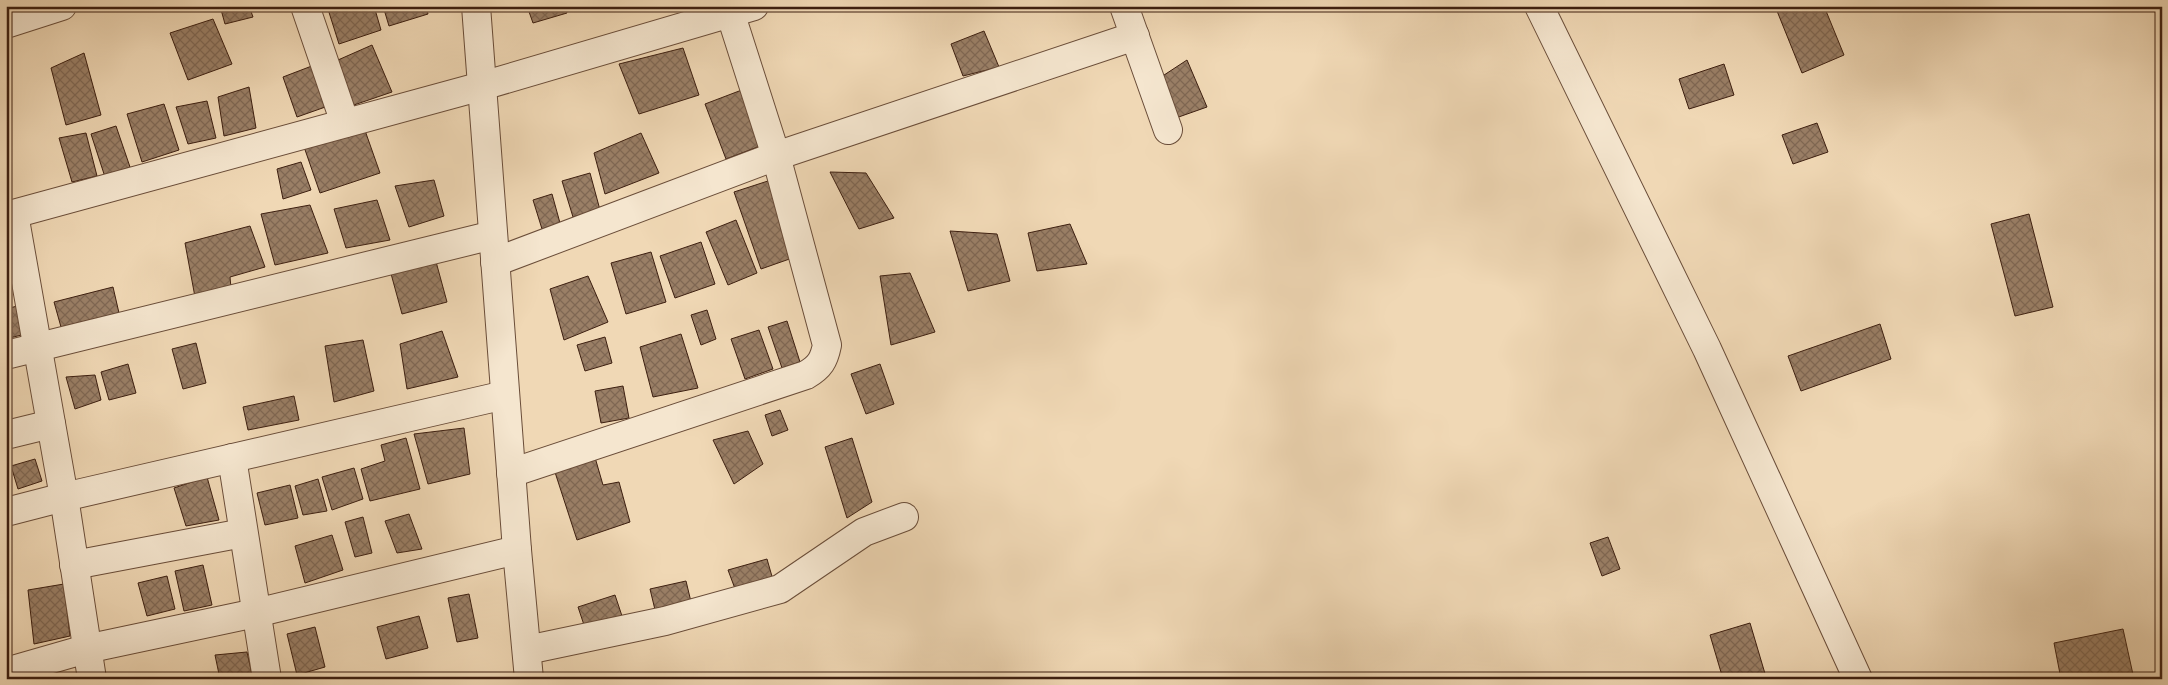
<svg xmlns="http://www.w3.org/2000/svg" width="2168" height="685" font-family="Cardo,serif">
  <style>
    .building { fill: url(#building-cross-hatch); stroke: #3d1f10 }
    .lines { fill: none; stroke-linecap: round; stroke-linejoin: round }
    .minor-casing { stroke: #6a4d39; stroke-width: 30 }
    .minor { stroke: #f5e6cf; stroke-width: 28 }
  </style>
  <defs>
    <pattern id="building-cross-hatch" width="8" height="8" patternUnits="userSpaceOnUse" patternTransform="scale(1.25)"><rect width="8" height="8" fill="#9a7f66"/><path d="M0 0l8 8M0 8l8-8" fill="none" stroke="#7f6753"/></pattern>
  </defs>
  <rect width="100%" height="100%" fill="#f0d8b5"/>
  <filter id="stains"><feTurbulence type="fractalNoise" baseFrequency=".004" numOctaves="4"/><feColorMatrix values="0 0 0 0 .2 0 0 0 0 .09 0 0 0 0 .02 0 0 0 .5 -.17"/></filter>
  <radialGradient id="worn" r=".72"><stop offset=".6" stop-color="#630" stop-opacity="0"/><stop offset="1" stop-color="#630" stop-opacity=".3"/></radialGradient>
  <g class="building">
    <path d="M 220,6 L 249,6 L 253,17 L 225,24 Z"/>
    <path d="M 327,6 L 374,6 L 381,30 L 339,44 Z"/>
    <path d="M 383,6 L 426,6 L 428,14 L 389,26 Z"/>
    <path d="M 527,6 L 564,6 L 567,13 L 533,23 Z"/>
    <path d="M 1775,6 L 1824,6 L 1844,55 L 1802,73 Z"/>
    <path d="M 213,19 L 232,64 L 188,80 L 170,33 Z"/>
    <path d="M 984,31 L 999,67 L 963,76 L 951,44 Z"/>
    <path d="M 372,45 L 392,92 L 351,106 L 338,60 Z"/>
    <path d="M 683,48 L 699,95 L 639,114 L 619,64 Z"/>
    <path d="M 84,53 L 101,115 L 66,125 L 51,68 Z"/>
    <path d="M 1187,60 L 1207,107 L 1173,119 L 1158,79 Z"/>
    <path d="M 317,64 L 331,105 L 297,117 L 283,77 Z"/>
    <path d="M 1724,64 L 1734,95 L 1689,109 L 1679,79 Z"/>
    <path d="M 249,87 L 256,128 L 224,136 L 218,97 Z"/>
    <path d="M 747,88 L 768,143 L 726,159 L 705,104 Z"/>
    <path d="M 207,101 L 216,138 L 188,144 L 176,107 Z"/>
    <path d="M 164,104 L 179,150 L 142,162 L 127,114 Z"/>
    <path d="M 362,122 L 380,173 L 320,193 L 302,141 Z"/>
    <path d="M 1817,123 L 1828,152 L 1793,164 L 1782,135 Z"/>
    <path d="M 116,126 L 130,167 L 105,177 L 91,134 Z"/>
    <path d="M 86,133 L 97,176 L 72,182 L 59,138 Z"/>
    <path d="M 641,133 L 659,173 L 605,194 L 594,153 Z"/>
    <path d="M 301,162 L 311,190 L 283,199 L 277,169 Z"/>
    <path d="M 830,172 L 866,173 L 894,218 L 859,229 Z"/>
    <path d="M 590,173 L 600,210 L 573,217 L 562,181 Z"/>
    <path d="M 434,180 L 444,216 L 409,227 L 395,186 Z"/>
    <path d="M 771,180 L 798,256 L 761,269 L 734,192 Z"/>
    <path d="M 552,194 L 560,223 L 542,229 L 533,200 Z"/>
    <path d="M 377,200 L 390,240 L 346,248 L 334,209 Z"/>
    <path d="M 310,205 L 328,253 L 275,265 L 261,214 Z"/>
    <path d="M 2029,214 L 2053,307 L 2015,316 L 1991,224 Z"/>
    <path d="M 736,220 L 757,273 L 728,285 L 706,232 Z"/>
    <path d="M 1070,224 L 1087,264 L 1037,271 L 1028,233 Z"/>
    <path d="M 250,226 L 265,267 L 230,277 L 231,288 L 195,297 L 185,243 Z"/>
    <path d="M 950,231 L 997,234 L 1010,281 L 968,291 Z"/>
    <path d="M 701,242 L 715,284 L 675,298 L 660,256 Z"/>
    <path d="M 651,252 L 666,302 L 626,314 L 611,263 Z"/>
    <path d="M 435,258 L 447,302 L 402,314 L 390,270 Z"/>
    <path d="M 910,273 L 935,332 L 891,345 L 880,276 Z"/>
    <path d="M 588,276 L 608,322 L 564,340 L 550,289 Z"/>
    <path d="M 113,287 L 119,313 L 61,327 L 54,302 Z"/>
    <path d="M 21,305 L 29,333 L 6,339 L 6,309 Z"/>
    <path d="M 707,310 L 716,339 L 701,345 L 691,315 Z"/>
    <path d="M 787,321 L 800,362 L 782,368 L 768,327 Z"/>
    <path d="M 1880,324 L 1891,359 L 1801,391 L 1788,356 Z"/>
    <path d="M 759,330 L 773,369 L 745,379 L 731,339 Z"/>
    <path d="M 442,331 L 458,377 L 407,389 L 400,344 Z"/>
    <path d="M 681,334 L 698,388 L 653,397 L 640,347 Z"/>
    <path d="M 605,337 L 612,363 L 585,371 L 577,345 Z"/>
    <path d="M 363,340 L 374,391 L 334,402 L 325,346 Z"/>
    <path d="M 196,343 L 206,383 L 183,389 L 172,349 Z"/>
    <path d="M 128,364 L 136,393 L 109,400 L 101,372 Z"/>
    <path d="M 880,364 L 894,404 L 866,414 L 851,374 Z"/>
    <path d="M 95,375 L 101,400 L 75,409 L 66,377 Z"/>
    <path d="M 623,386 L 629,418 L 601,423 L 595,391 Z"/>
    <path d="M 294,396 L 299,420 L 248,430 L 243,407 Z"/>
    <path d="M 780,410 L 788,430 L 772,436 L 765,415 Z"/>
    <path d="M 464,428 L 470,474 L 428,484 L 414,434 Z"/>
    <path d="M 748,431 L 763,464 L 734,484 L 713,440 Z"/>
    <path d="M 406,438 L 420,489 L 370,501 L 361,469 L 385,461 L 381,445 Z"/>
    <path d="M 852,438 L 872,502 L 847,518 L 825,447 Z"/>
    <path d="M 594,454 L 603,485 L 619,482 L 630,522 L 577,540 L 552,463 Z"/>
    <path d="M 35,459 L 42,481 L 18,489 L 11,466 Z"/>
    <path d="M 354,468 L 363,499 L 332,510 L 322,477 Z"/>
    <path d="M 207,477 L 219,520 L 186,526 L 174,488 Z"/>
    <path d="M 318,479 L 327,511 L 303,515 L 295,486 Z"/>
    <path d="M 290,485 L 298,518 L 265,525 L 257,493 Z"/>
    <path d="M 409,514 L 422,549 L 397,553 L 385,521 Z"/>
    <path d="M 363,517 L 372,553 L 355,557 L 345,522 Z"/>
    <path d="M 332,535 L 343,570 L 305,583 L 295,546 Z"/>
    <path d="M 1608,537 L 1620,569 L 1602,576 L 1590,543 Z"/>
    <path d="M 767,559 L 775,587 L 737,594 L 728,570 Z"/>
    <path d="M 203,565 L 212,605 L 184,611 L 175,571 Z"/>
    <path d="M 167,576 L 175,609 L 147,616 L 138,583 Z"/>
    <path d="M 686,581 L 692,606 L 656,614 L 650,589 Z"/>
    <path d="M 64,584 L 70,636 L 34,644 L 28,590 Z"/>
    <path d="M 469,594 L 478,638 L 457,642 L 448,598 Z"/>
    <path d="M 615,595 L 624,622 L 587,634 L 578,607 Z"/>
    <path d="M 419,616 L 428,648 L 386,659 L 377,627 Z"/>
    <path d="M 1750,623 L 1766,677 L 1723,679 L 1710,635 Z"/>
    <path d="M 315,627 L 325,667 L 297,675 L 287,634 Z"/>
    <path d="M 2123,629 L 2134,679 L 2061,679 L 2054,643 Z"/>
    <path d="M 247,652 L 253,679 L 220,679 L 215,655 Z"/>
  </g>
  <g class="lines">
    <g class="minor-casing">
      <g id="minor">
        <path d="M 305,6 L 345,123"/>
        <path d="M 476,6 L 517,550 L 529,679"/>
        <path d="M 1124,6 L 1168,130"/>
        <path d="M 1539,6 L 1707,349 L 1858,679"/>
        <path d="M 6,24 L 62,6"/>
        <path d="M 14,214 L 64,497 L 92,679"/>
        <path d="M 6,216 L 482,86 L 754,6"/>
        <path d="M 495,262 L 776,156 L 1135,36"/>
        <path d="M 6,355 L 493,235"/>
        <path d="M 6,435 L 51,424"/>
        <path d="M 232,458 L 267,679"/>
        <path d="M 511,473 L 806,375 C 820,367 824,360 827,345 L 776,156 L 728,6"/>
        <path d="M 6,512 L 64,497 L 505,395"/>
        <path d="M 74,565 L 243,533"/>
        <path d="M 527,650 L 665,621 L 780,589 L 864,532 L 904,517"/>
        <path d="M 6,672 L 86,649 L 256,613 L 517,550"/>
      </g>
    </g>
    <use href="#minor" class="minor"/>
  </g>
  <rect width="2168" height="685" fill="none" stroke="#f0d8b5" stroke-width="25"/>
  <rect x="8" y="8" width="2153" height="670" fill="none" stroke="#3d1f10" stroke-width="2.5"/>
  <rect x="12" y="12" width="2143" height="660" fill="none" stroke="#3d1f10"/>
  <rect width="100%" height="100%" filter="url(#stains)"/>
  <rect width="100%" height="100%" fill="url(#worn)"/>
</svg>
